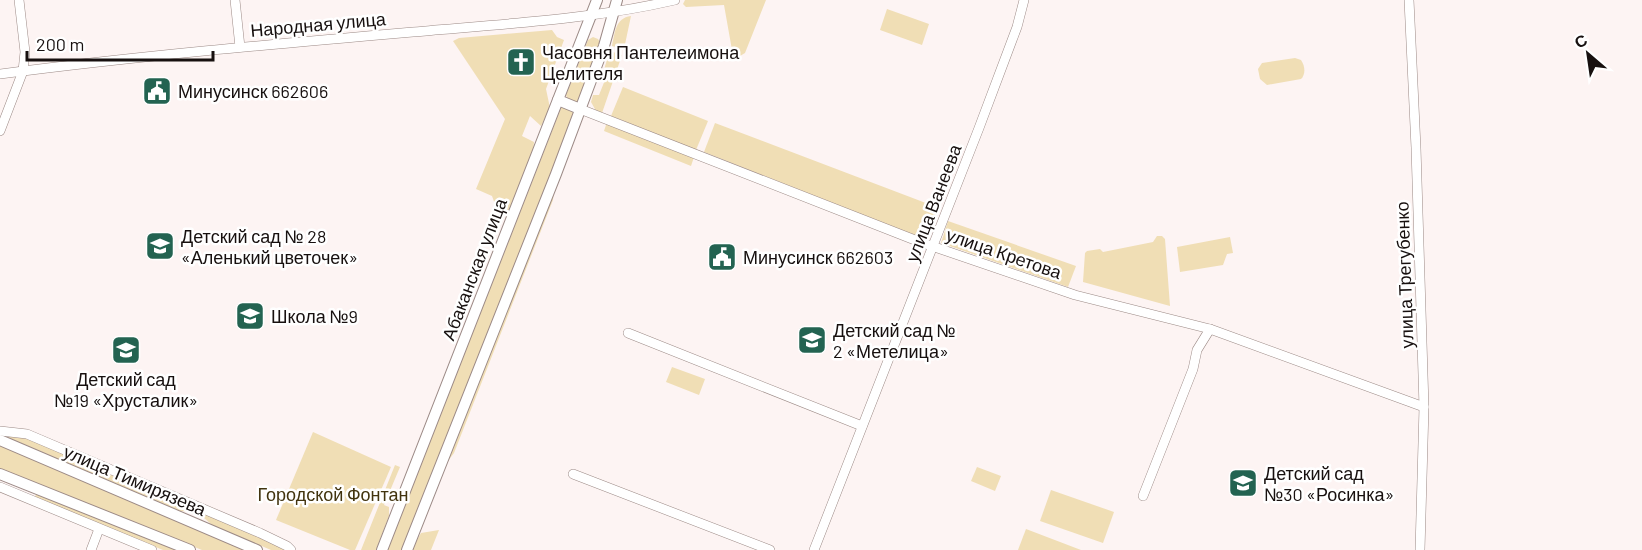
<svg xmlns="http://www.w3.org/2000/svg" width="1642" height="550" font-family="Barlow,sans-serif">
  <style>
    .green { fill: #f0deb5 }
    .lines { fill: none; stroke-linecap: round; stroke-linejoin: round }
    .minor-casing { stroke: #9c8a86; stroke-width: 10 }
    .major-casing { stroke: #9c8a86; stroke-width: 12 }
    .minor { stroke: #fff; stroke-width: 9 }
    .major { stroke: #fff; stroke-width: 10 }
    .labels { text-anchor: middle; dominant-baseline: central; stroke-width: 5; stroke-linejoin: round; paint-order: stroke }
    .street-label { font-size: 18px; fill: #17100f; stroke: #fff }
    .poi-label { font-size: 18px; fill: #17100f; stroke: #fff; text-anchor: start }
    .park-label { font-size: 18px; fill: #42340f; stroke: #fff }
  </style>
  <rect width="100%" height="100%" fill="#fdf4f3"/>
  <g class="green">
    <path d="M 685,0 L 766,0 L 745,53 L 740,56 L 736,51 L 732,50 L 724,5 L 686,7 L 683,4 Z"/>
    <path d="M 887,9 L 929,24 L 922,45 L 880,30 Z"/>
    <path d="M 631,16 L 624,49 L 612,46 C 615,33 615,18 631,16 Z"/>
    <path d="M 552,30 L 557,37 L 564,40 L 546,89 L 550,108 L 541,126 L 530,116 L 522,136 L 534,142 L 533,154 L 511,211 L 508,212 L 496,207 L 492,196 L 476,189 L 505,119 L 453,41 L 459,38 Z"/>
    <path d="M 593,37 L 598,39 L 601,44 L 579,101 L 576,103 L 568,100 L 566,95 L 588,40 Z"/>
    <path d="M 610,51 L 622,55 L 602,113 L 596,111 L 591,102 L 593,95 L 599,95 L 607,75 L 604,72 L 605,66 Z"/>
    <path d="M 1295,58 L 1301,60 C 1305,66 1306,74 1301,79 L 1267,85 L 1260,79 L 1258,69 L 1262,63 Z"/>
    <path d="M 623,87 L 708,121 L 696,150 L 611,116 Z"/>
    <path d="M 564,106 L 573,110 L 575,113 L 403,550 L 387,550 L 561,108 Z"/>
    <path d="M 607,122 L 694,157 L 691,166 L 604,131 Z"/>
    <path d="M 715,123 L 939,208 L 925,240 L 704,152 Z"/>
    <path d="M 554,189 L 553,200 L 454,453 L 445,465 Z"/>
    <path d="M 948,221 L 1076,266 L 1068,287 L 941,243 Z"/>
    <path d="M 1157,236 L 1162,236 L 1165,239 L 1170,306 L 1083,282 L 1085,253 L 1087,251 L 1100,249 L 1103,252 L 1153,242 Z"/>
    <path d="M 1230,237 L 1233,253 L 1227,254 L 1223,265 L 1180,272 L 1177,247 Z"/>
    <path d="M 672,367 L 705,379 L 699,395 L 666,382 Z"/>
    <path d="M 313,432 L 391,467 L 355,550 L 350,550 L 276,520 Z"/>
    <path d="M 16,433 L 288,550 L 271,550 L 212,525 L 203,517 L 204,514 L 193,509 L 192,512 L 180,511 L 0,434 Z"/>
    <path d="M 0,444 L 251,550 L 202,550 L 0,469 Z"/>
    <path d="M 395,465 L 400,467 L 384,505 L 389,507 L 389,516 L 376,550 L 361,550 Z"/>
    <path d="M 977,467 L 1001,476 L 995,491 L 971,481 Z"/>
    <path d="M 1051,490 L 1114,512 L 1103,543 L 1040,521 Z"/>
    <path d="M 36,494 L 184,550 L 163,550 L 35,498 Z"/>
    <path d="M 1026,529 L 1081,550 L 1018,550 Z"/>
    <path d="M 439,530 L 431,550 L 411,550 L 421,533 Z"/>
  </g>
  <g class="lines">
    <g class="minor-casing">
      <g id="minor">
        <path d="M 235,0 L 240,47"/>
        <path d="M 1409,0 L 1416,148 L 1424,407 L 1420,550"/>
        <path d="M 0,74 C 137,56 275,44 413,32 C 500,24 589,20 675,0"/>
        <path d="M 580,109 L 920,242 L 1075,295 L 1210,329 L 1424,407"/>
        <path d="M 0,131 L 23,71 L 25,52 L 19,0"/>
        <path d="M 628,333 L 862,426"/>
        <path d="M 0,431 L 27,434 L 260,533 L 287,546 L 291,550"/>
        <path d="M 573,474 L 770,550"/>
        <path d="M 0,487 L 152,550"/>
        <path d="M 1143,496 L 1193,369 L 1197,350 L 1210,329"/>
        <path d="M 91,550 L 99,529"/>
        <path d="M 814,550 L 979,128 L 1017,27 L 1024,0"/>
      </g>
    </g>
    <g class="major-casing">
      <g id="major">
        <path d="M 558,100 L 580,109"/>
        <path d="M 0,440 L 257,550"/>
        <path d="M 0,474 L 190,550"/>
        <path d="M 382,550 L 597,0"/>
        <path d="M 407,550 L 556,174 L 604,46 L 617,0"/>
      </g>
    </g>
    <use href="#minor" class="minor"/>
    <use href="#major" class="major"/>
  </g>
  <defs>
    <g id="church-square" transform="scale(1.5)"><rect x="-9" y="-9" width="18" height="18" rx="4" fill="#236351" stroke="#fff"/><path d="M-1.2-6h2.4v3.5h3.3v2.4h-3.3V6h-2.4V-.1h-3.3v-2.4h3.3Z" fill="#fff"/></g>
    <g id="civic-square" transform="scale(1.5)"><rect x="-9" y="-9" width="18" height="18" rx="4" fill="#236351" stroke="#fff"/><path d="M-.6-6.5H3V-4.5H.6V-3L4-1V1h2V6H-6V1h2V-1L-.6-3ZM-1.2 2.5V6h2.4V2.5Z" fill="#fff"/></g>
    <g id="school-square" transform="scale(1.5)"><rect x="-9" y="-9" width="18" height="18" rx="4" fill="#236351" stroke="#fff"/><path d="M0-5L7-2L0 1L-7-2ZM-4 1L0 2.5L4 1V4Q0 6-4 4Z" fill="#fff"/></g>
  </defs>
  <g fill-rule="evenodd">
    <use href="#church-square" x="521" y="62"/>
    <use href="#civic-square" x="157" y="91"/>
    <use href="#school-square" x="160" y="246"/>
    <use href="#civic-square" x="722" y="257"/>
    <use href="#school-square" x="250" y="316"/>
    <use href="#school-square" x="812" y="340"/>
    <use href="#school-square" x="126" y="350"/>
    <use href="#school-square" x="1243" y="483"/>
  </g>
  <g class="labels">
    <g class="street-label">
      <text transform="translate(318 24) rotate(-5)">Народная улица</text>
      <text transform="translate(933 203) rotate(-69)">улица Ванеева</text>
      <text transform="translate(1004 253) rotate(19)">улица Кретова</text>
      <text transform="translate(474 269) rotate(-69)">Абаканская улица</text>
      <text transform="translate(1404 275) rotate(-92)">улица Трегубенко</text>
      <text transform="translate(135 480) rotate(23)">улица Тимирязева</text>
    </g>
    <g class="poi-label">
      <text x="542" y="52">Часовня Пантелеимона<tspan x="542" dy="21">Целителя</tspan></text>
      <text x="178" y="91">Минусинск 662606</text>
      <text x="181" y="236">Детский сад № 28<tspan x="181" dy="21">«Аленький цветочек»</tspan></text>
      <text x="743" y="257">Минусинск 662603</text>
      <text x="271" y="316">Школа №9</text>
      <text x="833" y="330">Детский сад №<tspan x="833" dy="21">2 «Метелица»</tspan></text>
      <text x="126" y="379" text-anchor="middle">Детский сад<tspan x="126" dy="21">№19 «Хрусталик»</tspan></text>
      <text x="1264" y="473">Детский сад<tspan x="1264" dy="21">№30 «Росинка»</tspan></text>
    </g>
    <g class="park-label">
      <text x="333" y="494">Городской Фонтан</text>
    </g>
  </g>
  <g transform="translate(1588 54) rotate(331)" stroke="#ffffff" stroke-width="4.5" paint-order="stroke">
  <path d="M0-4.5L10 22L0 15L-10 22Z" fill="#17100f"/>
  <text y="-9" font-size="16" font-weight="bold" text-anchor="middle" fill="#17100f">С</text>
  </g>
  <path d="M27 51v9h186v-9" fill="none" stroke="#17100f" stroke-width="3"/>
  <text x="36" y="51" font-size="18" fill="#17100f" stroke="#ffffff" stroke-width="4.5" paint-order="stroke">200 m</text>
</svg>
